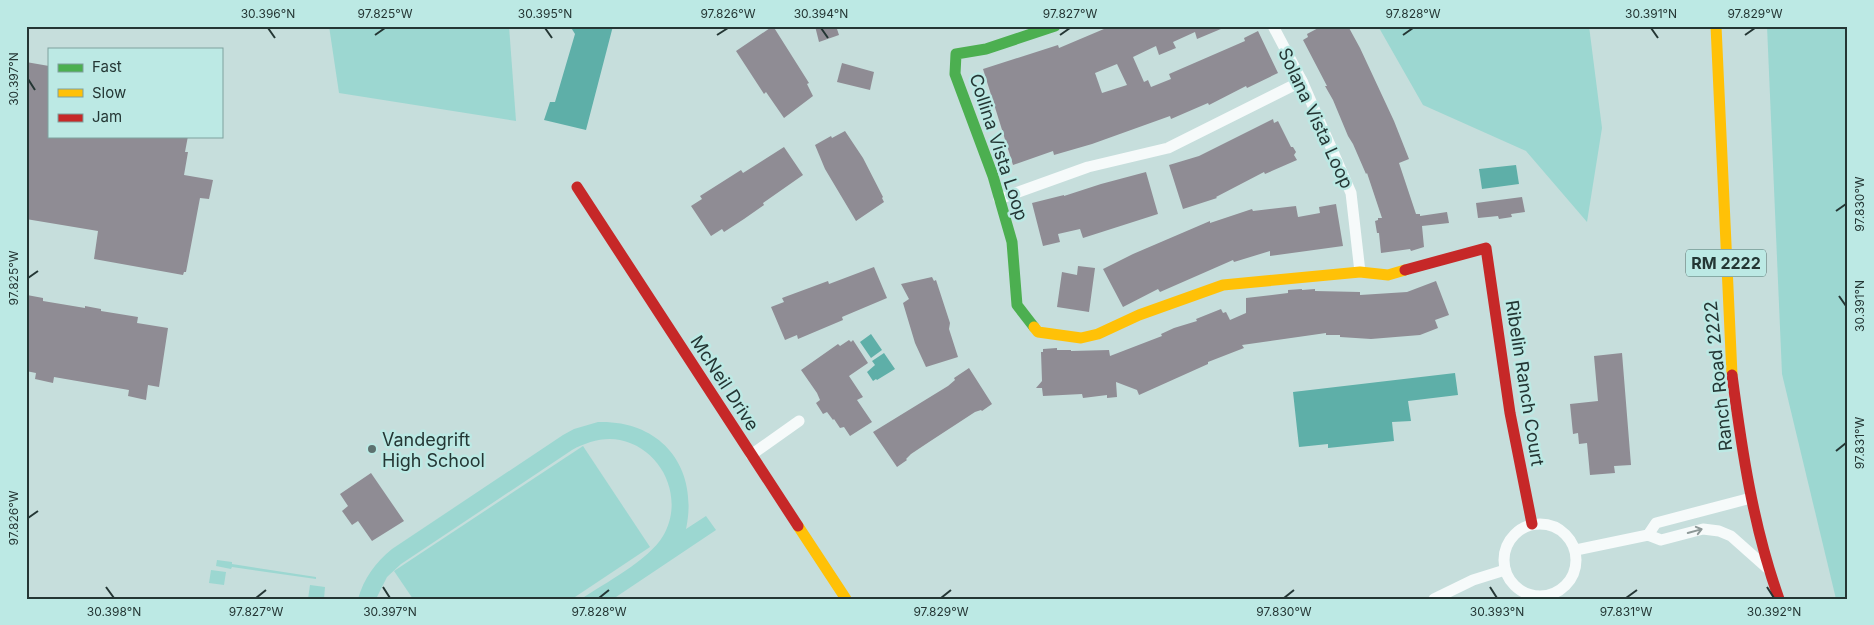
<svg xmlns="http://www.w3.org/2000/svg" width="1874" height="625" font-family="Inter,sans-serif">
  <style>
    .green { fill: #9cd7d1 }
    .water { fill: #5eafa8 }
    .building { fill: #8f8c94; fill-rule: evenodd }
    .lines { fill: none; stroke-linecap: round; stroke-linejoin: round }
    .street { stroke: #f6fafa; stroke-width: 11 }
    .fast { stroke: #4caf50; stroke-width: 11 }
    .slow { stroke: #ffc107; stroke-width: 11 }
    .jam { stroke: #c62828; stroke-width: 11 }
    .oneway { stroke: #8d9897 }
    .ticks { fill: none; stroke: #243634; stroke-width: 2 }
    .poi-dot { fill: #5d716f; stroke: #bce9e4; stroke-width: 2 }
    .labels { text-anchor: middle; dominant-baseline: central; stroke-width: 5; stroke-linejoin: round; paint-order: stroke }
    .shield { fill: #bce9e4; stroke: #526c69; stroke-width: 1 }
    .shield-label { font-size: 16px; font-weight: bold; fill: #243634 }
    .street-label { font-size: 18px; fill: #243634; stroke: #bce9e4 }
    .poi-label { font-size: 18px; fill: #243634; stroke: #bce9e4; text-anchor: start }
    .neatline { fill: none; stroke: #243634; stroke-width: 2 }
    .ticks-label { font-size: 12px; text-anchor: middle; fill: #243634 }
  </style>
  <rect width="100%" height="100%" fill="#c6dedc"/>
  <g class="green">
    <path d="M 329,26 L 509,26 L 516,121 L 339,93 Z"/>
    <path d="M 1378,26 L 1589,26 L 1602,128 L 1587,222 L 1526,151 L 1423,105 Z"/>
    <path d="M 1767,26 L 1848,26 L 1848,599 L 1836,599 L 1782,374 Z"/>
    <path d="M 598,422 C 662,420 699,468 686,529 L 706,516 L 716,530 L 613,599 L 581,599 C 605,583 649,560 663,536 C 685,499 663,449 620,440 C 603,437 587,442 572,450 L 401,564 L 387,577 L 376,599 L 358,599 C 364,578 375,563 392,549 L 563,435 L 574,429 Z"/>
    <path d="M 583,446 L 650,547 L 572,599 L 413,599 L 394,571 Z"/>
    <path d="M 217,560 L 232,562 L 232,564 L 316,577 L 316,579 L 232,567 L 231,569 L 216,566 Z"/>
    <path d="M 211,570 L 226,572 L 224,585 L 209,583 Z"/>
    <path d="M 310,585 L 325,587 L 324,599 L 308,599 Z"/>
  </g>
  <g class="water">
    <path d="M 570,26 L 613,26 L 586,130 L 544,120 L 550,102 L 555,102 L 575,34 Z"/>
    <path d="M 1516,165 L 1519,184 L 1482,189 L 1479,169 Z"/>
    <path d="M 871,334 L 882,350 L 871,358 L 860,342 Z"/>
    <path d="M 884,353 L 895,369 L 877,380 L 876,379 L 873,381 L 867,372 L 875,365 L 872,361 Z"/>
    <path d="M 1455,373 L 1458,395 L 1408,401 L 1411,421 L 1392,422 L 1394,441 L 1328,448 L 1328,444 L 1299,447 L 1293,392 Z"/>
  </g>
  <g class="building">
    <path d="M 773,26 L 809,83 L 807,84 L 813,96 L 784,118 L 766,92 L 764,94 L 736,51 Z"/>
    <path d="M 815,26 L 836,26 L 839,35 L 819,42 Z"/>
    <path d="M 1111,26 L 1228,26 L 1197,39 L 1195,32 L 1173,42 L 1176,48 L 1159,55 L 1156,46 L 1133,57 L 1144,82 L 1148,80 L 1151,87 L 1171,79 L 1169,74 L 1245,41 L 1244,38 L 1258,31 L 1278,73 L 1247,88 L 1246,86 L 1209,105 L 1208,103 L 1171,119 L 1170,116 L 1092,144 L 1054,155 L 1053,151 L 1013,165 L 983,69 L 1058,45 L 1059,48 ZM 1117,64 L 1127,85 L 1102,93 L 1095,73 Z"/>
    <path d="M 1322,26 L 1348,26 L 1360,48 L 1394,121 L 1409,159 L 1399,163 L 1416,214 L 1420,214 L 1420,216 L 1447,212 L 1449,223 L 1422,226 L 1424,247 L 1411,251 L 1410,249 L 1381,253 L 1379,233 L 1377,233 L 1375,221 L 1378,220 L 1378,218 L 1382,218 L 1367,173 L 1366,174 L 1353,144 L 1348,136 L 1333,100 L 1325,86 L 1327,86 L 1303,40 L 1308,37 L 1307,34 Z"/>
    <path d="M 26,62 L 49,66 L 49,136 L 188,136 L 185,152 L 188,152 L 184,175 L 213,180 L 209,199 L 200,198 L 186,272 L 184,272 L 183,275 L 94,259 L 98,231 L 26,219 Z"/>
    <path d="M 842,63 L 874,72 L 870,90 L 837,82 Z"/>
    <path d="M 1273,119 L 1274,123 L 1278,121 L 1291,147 L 1293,147 L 1296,152 L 1294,155 L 1297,160 L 1265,174 L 1264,172 L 1216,197 L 1217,198 L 1183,209 L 1169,165 L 1199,156 Z"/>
    <path d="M 845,131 L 863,158 L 883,197 L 882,198 L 884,202 L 856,221 L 825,169 L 815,145 L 831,136 L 832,138 Z"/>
    <path d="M 784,147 L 803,175 L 763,203 L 764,205 L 744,219 L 724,232 L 722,229 L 711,236 L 691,206 L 702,199 L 700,196 L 741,170 L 743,173 Z"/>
    <path d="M 1146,172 L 1158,214 L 1083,238 L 1080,229 L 1058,234 L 1060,242 L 1043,246 L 1032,203 L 1064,195 L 1064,196 L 1101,184 Z"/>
    <path d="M 1522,197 L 1525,212 L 1511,214 L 1512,217 L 1499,219 L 1498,216 L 1478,218 L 1476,203 Z"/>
    <path d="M 1336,204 L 1343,246 L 1270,256 L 1270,251 L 1234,262 L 1233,260 L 1160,292 L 1158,289 L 1123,307 L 1103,269 L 1133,254 L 1210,221 L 1210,223 L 1252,209 L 1253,211 L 1296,206 L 1298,217 L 1320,213 L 1319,207 Z"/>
    <path d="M 1078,266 L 1095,268 L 1089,312 L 1057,307 L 1062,272 L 1077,275 Z"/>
    <path d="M 874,267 L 887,298 L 842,317 L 843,320 L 798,339 L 797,335 L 785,340 L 771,307 L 784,302 L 782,298 L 828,281 L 829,284 Z"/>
    <path d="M 932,277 L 934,281 L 936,280 L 950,323 L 949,329 L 958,357 L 926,367 L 915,343 L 903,303 L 909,299 L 901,284 Z"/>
    <path d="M 1436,281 L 1449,315 L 1435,320 L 1438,328 L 1420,335 L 1371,339 L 1340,337 L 1340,335 L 1326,335 L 1326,333 L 1242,345 L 1244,348 L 1208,362 L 1208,364 L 1139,395 L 1137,390 L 1116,382 L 1117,397 L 1107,398 L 1107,395 L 1083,398 L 1082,394 L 1043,396 L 1042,388 L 1036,388 L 1042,381 L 1041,352 L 1043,352 L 1043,349 L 1057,348 L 1057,350 L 1071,350 L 1071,351 L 1109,350 L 1110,356 L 1162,336 L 1161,334 L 1174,328 L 1197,321 L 1196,319 L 1221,309 L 1223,313 L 1226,312 L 1230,320 L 1246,313 L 1246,298 L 1288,293 L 1288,290 L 1302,289 L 1302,290 L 1315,289 L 1315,291 L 1360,292 L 1360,295 L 1407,292 Z"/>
    <path d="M 27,295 L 43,298 L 43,301 L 85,308 L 85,306 L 101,309 L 101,311 L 138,317 L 137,323 L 168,328 L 159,387 L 148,385 L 146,400 L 128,396 L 129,390 L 54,377 L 53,383 L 35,379 L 36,373 L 26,371 Z"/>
    <path d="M 849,340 L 851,342 L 853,340 L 868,363 L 849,376 L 863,397 L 857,400 L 872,422 L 850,436 L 844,427 L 840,428 L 834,419 L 833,420 L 827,412 L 823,414 L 816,403 L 820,400 L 817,393 L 801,370 L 838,344 L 840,346 Z"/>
    <path d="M 1622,353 L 1631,465 L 1614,466 L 1615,473 L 1590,475 L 1587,443 L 1579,444 L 1578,433 L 1573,434 L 1570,404 L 1598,401 L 1594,356 Z"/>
    <path d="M 969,368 L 992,404 L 982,411 L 981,410 L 975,412 L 929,442 L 911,454 L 906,459 L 907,460 L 897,467 L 873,432 L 948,386 L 955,380 L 954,378 Z"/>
    <path d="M 371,473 L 404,521 L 372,541 L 358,521 L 352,525 L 342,511 L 348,506 L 340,494 Z"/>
  </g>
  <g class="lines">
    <g class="street">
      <path d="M 1273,26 L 1302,81 L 1351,193 L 1360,272"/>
      <path d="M 999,199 L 1088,167 L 1168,148 L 1302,81"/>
      <path d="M 751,455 L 799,421"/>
      <circle cx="1540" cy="560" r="36"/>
      <path d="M 1648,535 L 1656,523 L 1751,498"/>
      <path d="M 1576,550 L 1648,535 L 1661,540 L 1703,529 L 1719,531 L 1731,536 L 1767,568"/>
      <path d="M 1434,599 L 1473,580 L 1505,570"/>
    </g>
    <path class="fast" d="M 1034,327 L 1017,305 L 1012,242 L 993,176 L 955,74 L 956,54 L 986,49 L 1055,26"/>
    <g class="slow">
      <path d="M 1716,26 L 1732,375"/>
      <path d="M 1034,327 L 1038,332 L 1081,338 L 1098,334 L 1139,315 L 1223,285 L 1360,272 L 1388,275 L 1405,270"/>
      <path d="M 798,526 L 846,599"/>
    </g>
    <g class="jam">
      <path d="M 577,187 L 798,526"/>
      <path d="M 1405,270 L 1486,248 L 1510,413 L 1532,524"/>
      <path d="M 1732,375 C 1742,451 1753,526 1779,599"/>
    </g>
  </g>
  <defs><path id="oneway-shaft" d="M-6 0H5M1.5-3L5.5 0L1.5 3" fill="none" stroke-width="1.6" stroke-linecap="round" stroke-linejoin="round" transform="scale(1.25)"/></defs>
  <use class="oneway" href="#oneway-shaft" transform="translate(1695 531) rotate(-15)"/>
  <path class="ticks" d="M 268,28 L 275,38M 545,28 L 552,38M 821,28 L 828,38M 1651,28 L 1658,38M 375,35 L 385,28M 717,35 L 728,28M 1060,35 L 1070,28M 1403,35 L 1413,28M 1745,35 L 1755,28M 28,79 L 35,90M 1836,211 L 1846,204M 28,278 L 38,271M 1839,296 L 1846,306M 1836,451 L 1846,443M 28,518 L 38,511M 106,587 L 114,598M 383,587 L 390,598M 1490,587 L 1497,598M 1767,587 L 1774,598M 256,598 L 266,590M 599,598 L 609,590M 941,598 L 951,590M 1284,598 L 1294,590M 1626,598 L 1637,590"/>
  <circle class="poi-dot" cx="372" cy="449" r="5"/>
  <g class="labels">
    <rect class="shield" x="1686" y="249.5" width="80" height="27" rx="4"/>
    <g class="shield-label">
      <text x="1726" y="263">RM 2222</text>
    </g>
    <g class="street-label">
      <text transform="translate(1316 118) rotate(65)">Solana Vista Loop</text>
      <text transform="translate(999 147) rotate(72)">Collina Vista Loop</text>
      <text transform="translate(1718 376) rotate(-96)">Ranch Road 2222</text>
      <text transform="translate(725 383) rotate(57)">McNeil Drive</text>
      <text transform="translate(1525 383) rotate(81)">Ribelin Ranch Court</text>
    </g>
    <g class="poi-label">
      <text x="382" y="439">Vandegrift<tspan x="382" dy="21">High School</tspan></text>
    </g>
  </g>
  <rect width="1874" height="625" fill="none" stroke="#bce9e4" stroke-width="55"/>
  <rect x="48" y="48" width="175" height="90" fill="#bce9e4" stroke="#7fa19e"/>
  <rect x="58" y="64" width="25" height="8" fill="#4caf50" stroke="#7fa19e"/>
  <text x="92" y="72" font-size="15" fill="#243634">Fast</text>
  <rect x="58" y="89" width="25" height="8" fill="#ffc107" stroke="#7fa19e"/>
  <text x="92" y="98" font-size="15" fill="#243634">Slow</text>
  <rect x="58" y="114" width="25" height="8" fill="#c62828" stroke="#7fa19e"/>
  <text x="92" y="122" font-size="15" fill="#243634">Jam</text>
  <rect x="28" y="28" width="1818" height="570" class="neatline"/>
  <g class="ticks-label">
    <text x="268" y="18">30.396°N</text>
    <text x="385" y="18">97.825°W</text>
    <text x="545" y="18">30.395°N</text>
    <text x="728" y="18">97.826°W</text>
    <text x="821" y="18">30.394°N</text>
    <text x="1070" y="18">97.827°W</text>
    <text x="1413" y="18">97.828°W</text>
    <text x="1651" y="18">30.391°N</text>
    <text x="1755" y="18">97.829°W</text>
    <text transform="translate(14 79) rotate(-90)" y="4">30.397°N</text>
    <text transform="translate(1860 204) rotate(-90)" y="4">97.830°W</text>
    <text transform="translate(14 278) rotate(-90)" y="4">97.825°W</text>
    <text transform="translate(1860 306) rotate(-90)" y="4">30.391°N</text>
    <text transform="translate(1860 443) rotate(-90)" y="4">97.831°W</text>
    <text transform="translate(14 518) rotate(-90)" y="4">97.826°W</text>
    <text x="114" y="616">30.398°N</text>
    <text x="256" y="616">97.827°W</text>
    <text x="390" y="616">30.397°N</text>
    <text x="599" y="616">97.828°W</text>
    <text x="941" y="616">97.829°W</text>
    <text x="1284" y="616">97.830°W</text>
    <text x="1497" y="616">30.393°N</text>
    <text x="1626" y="616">97.831°W</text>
    <text x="1774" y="616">30.392°N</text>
  </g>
</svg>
